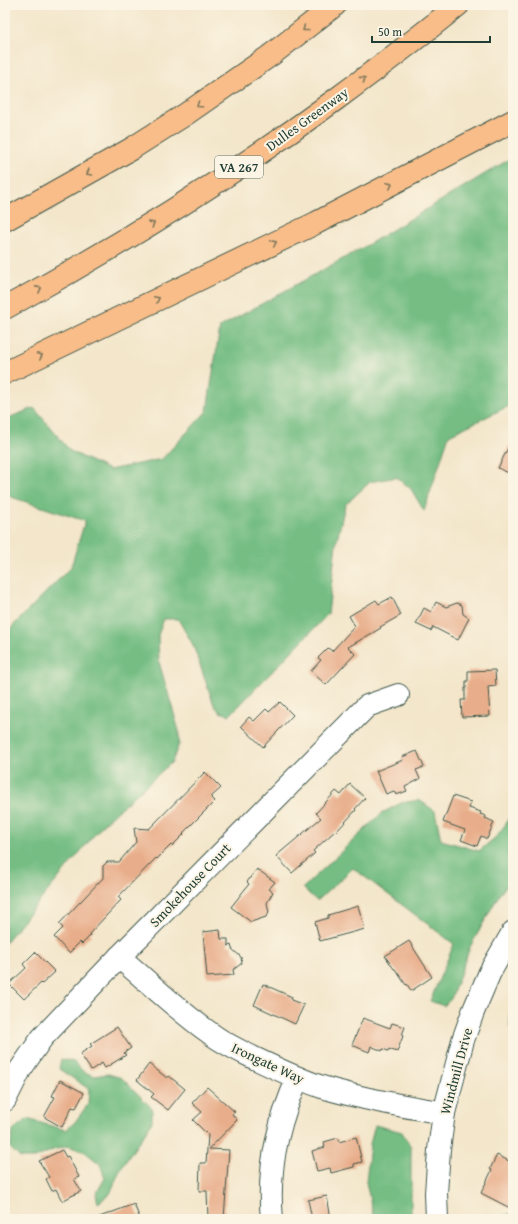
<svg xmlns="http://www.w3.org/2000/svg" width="518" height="1224" font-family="'Gentium Book Plus',serif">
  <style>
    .forest { fill: #74bd83; stroke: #4a7d5c }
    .building { fill: #e8ad8a }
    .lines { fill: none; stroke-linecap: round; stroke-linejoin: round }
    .minor-casing { stroke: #3f564a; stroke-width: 24 }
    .highway-casing { stroke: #3f564a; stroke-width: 24 }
    .minor { stroke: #fff; stroke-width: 22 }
    .highway { stroke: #f8bd89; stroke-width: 22 }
    .oneway { stroke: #81775a }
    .labels { text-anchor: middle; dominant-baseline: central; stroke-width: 4; stroke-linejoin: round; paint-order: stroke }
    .shield { fill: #fcf5e5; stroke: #617469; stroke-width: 1 }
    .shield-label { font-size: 13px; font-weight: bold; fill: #1f3d34 }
    .street-label { font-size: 14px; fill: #1f3d34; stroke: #fcf5e5 }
  </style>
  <rect width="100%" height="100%" fill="#fcf5e5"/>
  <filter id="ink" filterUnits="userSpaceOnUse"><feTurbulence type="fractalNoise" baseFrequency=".025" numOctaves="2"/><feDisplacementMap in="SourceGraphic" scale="8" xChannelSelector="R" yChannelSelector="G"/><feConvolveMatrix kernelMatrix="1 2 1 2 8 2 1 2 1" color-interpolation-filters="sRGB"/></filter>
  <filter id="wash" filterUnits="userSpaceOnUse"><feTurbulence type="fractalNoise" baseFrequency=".012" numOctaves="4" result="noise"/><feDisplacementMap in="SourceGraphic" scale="16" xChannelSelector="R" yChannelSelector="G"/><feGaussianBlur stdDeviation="0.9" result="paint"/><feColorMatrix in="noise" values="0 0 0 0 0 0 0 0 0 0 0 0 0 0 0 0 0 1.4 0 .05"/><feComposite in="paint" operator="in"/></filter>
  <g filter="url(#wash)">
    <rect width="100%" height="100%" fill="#f3e6ca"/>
    <g class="forest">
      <path d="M 513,157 L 513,404 L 449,435 L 424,511 L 411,489 L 396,477 L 370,482 L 345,505 L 336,544 L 328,614 L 230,715 L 220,712 L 214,705 L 193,645 L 178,619 L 164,619 L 158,635 L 159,662 L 179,731 L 179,744 L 172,762 L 104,823 L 5,943 L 5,634 L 71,567 L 85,521 L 5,495 L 5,419 L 34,408 L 70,451 L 109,470 L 162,459 L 207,411 L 220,327 L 364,247 Z"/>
      <path d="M 419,800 L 435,811 L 441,840 L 479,851 L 496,837 L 513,814 L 513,878 L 499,895 L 470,947 L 451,999 L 444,1006 L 430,1001 L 454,944 L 353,868 L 317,901 L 303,888 L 382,813 L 401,803 Z"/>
      <path d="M 513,994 L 513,1028 L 510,1028 L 511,1000 Z"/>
      <path d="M 61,1059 L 74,1062 L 84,1072 L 94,1076 L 108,1074 L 122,1078 L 152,1108 L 152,1122 L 120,1170 L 110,1194 L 98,1203 L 96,1194 L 105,1178 L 100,1164 L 85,1152 L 68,1146 L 53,1150 L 35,1158 L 20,1158 L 10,1148 L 13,1130 L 27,1119 L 66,1130 L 75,1122 L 88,1104 L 89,1089 L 59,1069 Z"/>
      <path d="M 375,1125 L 402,1132 L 411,1147 L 411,1219 L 374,1219 L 366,1182 L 370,1144 Z"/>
      <path d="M 513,1213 L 513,1219 L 478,1219 L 488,1214 L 498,1217 Z"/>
    </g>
    <g id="blocks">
      <g class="building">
        <path d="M 513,438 L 513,475 L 498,468 Z"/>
        <path d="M 392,597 L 401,615 L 380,627 L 381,628 L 348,647 L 355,654 L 326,685 L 311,671 L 321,660 L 318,658 L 328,648 L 332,651 L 355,626 L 349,616 L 376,600 L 379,604 Z"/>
        <path d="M 436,602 L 446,607 L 457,603 L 462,605 L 463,614 L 469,618 L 458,640 L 433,627 L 431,631 L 416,624 L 424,608 L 431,612 Z"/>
        <path d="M 495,670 L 496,686 L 488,687 L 490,716 L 462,717 L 461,700 L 465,700 L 465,688 L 466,688 L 466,681 L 468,681 L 468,671 Z"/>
        <path d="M 280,702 L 293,715 L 263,747 L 241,726 L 249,717 L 254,721 L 266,709 L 269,712 Z"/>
        <path d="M 417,751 L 424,767 L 416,770 L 420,779 L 405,787 L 407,791 L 396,795 L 394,791 L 386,794 L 376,771 L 403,760 L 402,757 Z"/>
        <path d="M 205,772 L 221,788 L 211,797 L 215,801 L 183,833 L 184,834 L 172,846 L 171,845 L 157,859 L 156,858 L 118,897 L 121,900 L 90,933 L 91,935 L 82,944 L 80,942 L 69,953 L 54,937 L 63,928 L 59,924 L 103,878 L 103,866 L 107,862 L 119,862 L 136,842 L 134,828 L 149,829 Z"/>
        <path d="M 350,784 L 365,798 L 355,809 L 356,810 L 336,832 L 335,831 L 313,851 L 315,853 L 292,873 L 276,856 L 321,818 L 316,813 L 336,791 L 341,795 Z"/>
        <path d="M 453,796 L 471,802 L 469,808 L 481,812 L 480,814 L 486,816 L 485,818 L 494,822 L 487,839 L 481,836 L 477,846 L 461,840 L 465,830 L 443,822 Z"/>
        <path d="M 257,869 L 275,882 L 269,889 L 273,892 L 267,903 L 269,913 L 266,917 L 251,922 L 231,907 L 249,884 L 247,882 Z"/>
        <path d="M 358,906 L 365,929 L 320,941 L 315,922 L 328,918 L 328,915 Z"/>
        <path d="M 220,930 L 221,939 L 228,939 L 228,946 L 231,945 L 232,949 L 241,957 L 242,963 L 233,970 L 234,975 L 207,977 L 203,932 Z"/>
        <path d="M 409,941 L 432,977 L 411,991 L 407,984 L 406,985 L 395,969 L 394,969 L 385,956 Z"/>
        <path d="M 35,952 L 55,972 L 42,984 L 41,983 L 24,999 L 9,984 L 26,968 L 23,964 Z"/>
        <path d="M 263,984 L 292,997 L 291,1000 L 304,1005 L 295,1024 L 254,1005 Z"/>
        <path d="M 363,1018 L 390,1028 L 392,1023 L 405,1027 L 402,1035 L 403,1036 L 397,1052 L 389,1049 L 388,1051 L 383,1049 L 382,1051 L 371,1046 L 369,1052 L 352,1045 Z"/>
        <path d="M 117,1027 L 131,1048 L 124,1053 L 126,1055 L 105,1068 L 102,1063 L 91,1070 L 80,1054 L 92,1046 L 90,1044 Z"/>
        <path d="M 149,1064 L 167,1078 L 169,1076 L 185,1089 L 168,1110 L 151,1097 L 154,1094 L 137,1080 Z"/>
        <path d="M 60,1080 L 84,1093 L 76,1108 L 72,1107 L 62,1127 L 44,1117 L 55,1097 L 52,1096 Z"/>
        <path d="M 207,1087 L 235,1112 L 232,1114 L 237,1120 L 209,1149 L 229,1150 L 224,1219 L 208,1219 L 207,1191 L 199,1191 L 200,1163 L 206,1163 L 208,1135 L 193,1120 L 202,1112 L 192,1103 Z"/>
        <path d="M 356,1137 L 362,1162 L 354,1164 L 354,1167 L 331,1173 L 330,1168 L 317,1171 L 312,1151 L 325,1147 L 324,1142 L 338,1138 L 339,1142 Z"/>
        <path d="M 62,1150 L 66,1157 L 68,1156 L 79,1177 L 74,1179 L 81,1191 L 62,1201 L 56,1189 L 52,1191 L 46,1179 L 49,1177 L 39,1161 Z"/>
        <path d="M 497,1155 L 513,1163 L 513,1201 L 510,1208 L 481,1193 L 492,1170 L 490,1169 Z"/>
        <path d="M 327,1196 L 331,1219 L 312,1219 L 308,1200 Z"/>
        <path d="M 134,1204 L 140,1219 L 97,1219 L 97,1218 Z"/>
      </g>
    </g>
  </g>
  <g filter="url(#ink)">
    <use href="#blocks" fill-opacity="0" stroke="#3f564a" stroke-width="1"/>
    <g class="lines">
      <g class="minor-casing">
        <g id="minor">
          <path d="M 119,957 C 149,982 177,1010 210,1033 C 223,1043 238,1050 252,1057 C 275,1068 298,1079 322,1087 C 362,1099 403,1106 444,1113"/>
          <path d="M 5,1100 L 20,1070 L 42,1038 L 119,957 L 367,706 L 398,695"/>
          <path d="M 272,1219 C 267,1170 278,1122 298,1078"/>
          <path d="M 437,1219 L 436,1193 L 439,1150 L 444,1113 L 463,1040 L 473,1012 L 490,972 L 513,932"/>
        </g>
      </g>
      <g class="highway-casing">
        <g id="highway">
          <path d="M 5,220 L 131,149 L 186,114 L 271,55 L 335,5"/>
          <path d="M 5,308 C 120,246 230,177 335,100 C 377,69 418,38 458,5"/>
          <path d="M 5,373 L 316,223 L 513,121"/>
        </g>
      </g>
      <use href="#minor" class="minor"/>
      <use href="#highway" class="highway"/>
    </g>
    <defs><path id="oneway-chevron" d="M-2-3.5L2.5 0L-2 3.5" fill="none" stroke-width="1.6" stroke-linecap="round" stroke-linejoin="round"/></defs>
    <g class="oneway">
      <use href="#oneway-chevron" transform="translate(305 29) rotate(142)"/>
      <use href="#oneway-chevron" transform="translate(363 79) rotate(-36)"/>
      <use href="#oneway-chevron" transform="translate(199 105) rotate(145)"/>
      <use href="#oneway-chevron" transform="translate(89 173) rotate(150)"/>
      <use href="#oneway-chevron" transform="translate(390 185) rotate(-27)"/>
      <use href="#oneway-chevron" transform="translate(152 224) rotate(-32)"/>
      <use href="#oneway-chevron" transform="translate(274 243) rotate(-26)"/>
      <use href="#oneway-chevron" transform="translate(39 289) rotate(-28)"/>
      <use href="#oneway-chevron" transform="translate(157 299) rotate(-26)"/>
      <use href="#oneway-chevron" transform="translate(40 356) rotate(-27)"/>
    </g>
  </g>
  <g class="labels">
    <rect class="shield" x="215" y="156" width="48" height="22" rx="3"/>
    <g class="shield-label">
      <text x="239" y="167">VA 267</text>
    </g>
    <g class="street-label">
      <text transform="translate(307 119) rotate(-36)">Dulles Greenway</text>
      <text transform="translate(190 885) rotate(-46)">Smokehouse Court</text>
      <text transform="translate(268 1063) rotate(25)">Irongate Way</text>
      <text transform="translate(456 1071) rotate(-75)">Windmill Drive</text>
    </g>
  </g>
  <rect width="518" height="1224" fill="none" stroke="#fcf5e5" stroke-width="20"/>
  <path d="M372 36v6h118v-6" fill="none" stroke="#1f3d34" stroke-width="2"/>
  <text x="378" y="36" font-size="12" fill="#1f3d34" stroke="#fcf5e5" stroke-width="3" paint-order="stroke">50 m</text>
</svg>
